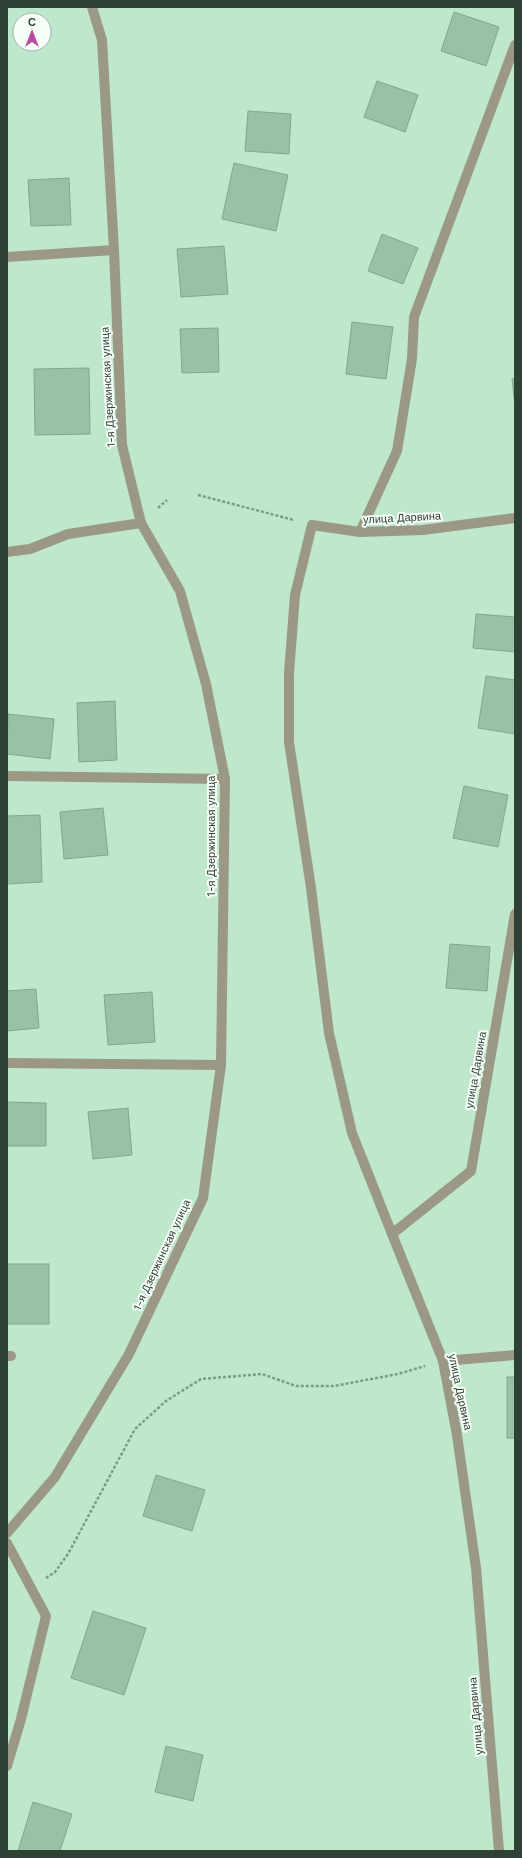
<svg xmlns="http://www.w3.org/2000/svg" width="522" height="1858" font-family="'Work Sans',sans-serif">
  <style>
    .building { fill: #9ac1a7; stroke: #81a88e }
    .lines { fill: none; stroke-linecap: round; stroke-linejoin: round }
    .path { stroke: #7d9b87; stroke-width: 2.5; stroke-dasharray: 3 2; stroke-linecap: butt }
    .minor { stroke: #9c9886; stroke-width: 10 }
    .labels { text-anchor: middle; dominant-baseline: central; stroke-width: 4; stroke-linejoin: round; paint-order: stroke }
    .street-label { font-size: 11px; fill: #2f4035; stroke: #f7fff9 }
  </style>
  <rect width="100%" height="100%" fill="#bee7cc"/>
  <g class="building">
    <path d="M 454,12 L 499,27 L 486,66 L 441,51 Z"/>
    <path d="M 377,81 L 418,95 L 405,132 L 364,117 Z"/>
    <path d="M 248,111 L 291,114 L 289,154 L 245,151 Z"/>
    <path d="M 234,163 L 288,175 L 276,231 L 222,219 Z"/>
    <path d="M 69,178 L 71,225 L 31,226 L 28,180 Z"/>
    <path d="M 382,234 L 418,248 L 403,284 L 368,271 Z"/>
    <path d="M 224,246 L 228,294 L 181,297 L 177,249 Z"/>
    <path d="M 352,322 L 393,327 L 386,379 L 346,374 Z"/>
    <path d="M 218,328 L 219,372 L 182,373 L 180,329 Z"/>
    <path d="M 89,368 L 90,434 L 35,435 L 34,369 Z"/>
    <path d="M 512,379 L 515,379 L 515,406 Z"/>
    <path d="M 476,614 L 515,617 L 515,652 L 473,648 Z"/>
    <path d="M 486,676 L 515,680 L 515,734 L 478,728 Z"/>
    <path d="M 115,701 L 117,760 L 79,762 L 77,703 Z"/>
    <path d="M 8,714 L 54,719 L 50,759 L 7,754 Z"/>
    <path d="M 464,786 L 508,795 L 498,847 L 453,838 Z"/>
    <path d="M 103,808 L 108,855 L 64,859 L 60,812 Z"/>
    <path d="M 40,815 L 42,882 L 7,884 L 7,816 Z"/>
    <path d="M 450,944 L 490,947 L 487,991 L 446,988 Z"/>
    <path d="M 36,989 L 39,1028 L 7,1031 L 7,991 Z"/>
    <path d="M 152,992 L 155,1042 L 108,1045 L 104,995 Z"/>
    <path d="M 7,1102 L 46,1103 L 46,1146 L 7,1146 Z"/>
    <path d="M 128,1108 L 132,1155 L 93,1159 L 88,1112 Z"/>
    <rect x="7" y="1264" width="42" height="60"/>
    <rect x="507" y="1377" width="8" height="61"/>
    <path d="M 156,1475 L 205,1490 L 192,1531 L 143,1516 Z"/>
    <path d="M 93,1611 L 146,1628 L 124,1695 L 71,1678 Z"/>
    <path d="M 166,1746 L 203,1755 L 193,1801 L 155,1792 Z"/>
    <path d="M 33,1802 L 72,1814 L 60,1851 L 18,1851 Z"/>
  </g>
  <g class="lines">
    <g class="path">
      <path d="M 198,495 L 294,520"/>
      <path d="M 158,508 L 167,500"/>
      <path d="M 46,1578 L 55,1572 L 68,1554 L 135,1429 L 166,1401 L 201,1379 L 262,1374 L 296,1386 L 334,1386 L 398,1374 L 425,1366"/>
    </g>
    <g class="minor">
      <path d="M 7,257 L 114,250"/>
      <path d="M 360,532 L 397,451 L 412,359 L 414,317 L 515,45"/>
      <path d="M 7,552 L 30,549 L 68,534 L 141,523"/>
      <path d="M 7,776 L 225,779"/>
      <path d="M 7,1063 L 221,1065"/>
      <path d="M 392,1234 L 352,1133 L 329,1033 L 311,888 L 289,742 L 289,673 L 295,595 L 312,525 L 360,532 L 423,530 L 515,518"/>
      <path d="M 7,1356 L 11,1356"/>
      <path d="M 443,1361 L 515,1355"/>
      <path d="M 7,1533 L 55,1477 L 129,1354 L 203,1198 L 221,1065 L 225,779 L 206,684 L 180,591 L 141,523 L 122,445 L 114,250 L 102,40 L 92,7"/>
      <path d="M 7,1543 L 46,1616 L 21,1719 L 7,1766"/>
      <path d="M 499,1851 L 476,1568 L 457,1435 L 443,1361 L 392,1234 L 471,1171 L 515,914"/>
    </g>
  </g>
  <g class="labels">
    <g class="street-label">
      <text transform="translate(108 387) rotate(-93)">1-я Дзержинская улица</text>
      <text transform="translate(402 518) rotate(-3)">улица Дарвина</text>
      <text transform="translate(211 836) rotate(-90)">1-я Дзержинская улица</text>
      <text transform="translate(476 1070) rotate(-80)">улица Дарвина</text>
      <text transform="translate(162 1255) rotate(-65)">1-я Дзержинская улица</text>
      <text transform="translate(460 1392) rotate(78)">улица Дарвина</text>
      <text transform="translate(476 1716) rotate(-95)">улица Дарвина</text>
    </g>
  </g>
  <rect width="522" height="1858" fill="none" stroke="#2f4035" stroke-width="16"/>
  <g transform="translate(32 32)"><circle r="19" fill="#f7fff9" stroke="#a7b3ab"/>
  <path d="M0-3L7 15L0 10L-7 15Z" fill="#bb4aa5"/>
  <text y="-6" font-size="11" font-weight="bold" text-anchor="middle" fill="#2f4035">С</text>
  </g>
</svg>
